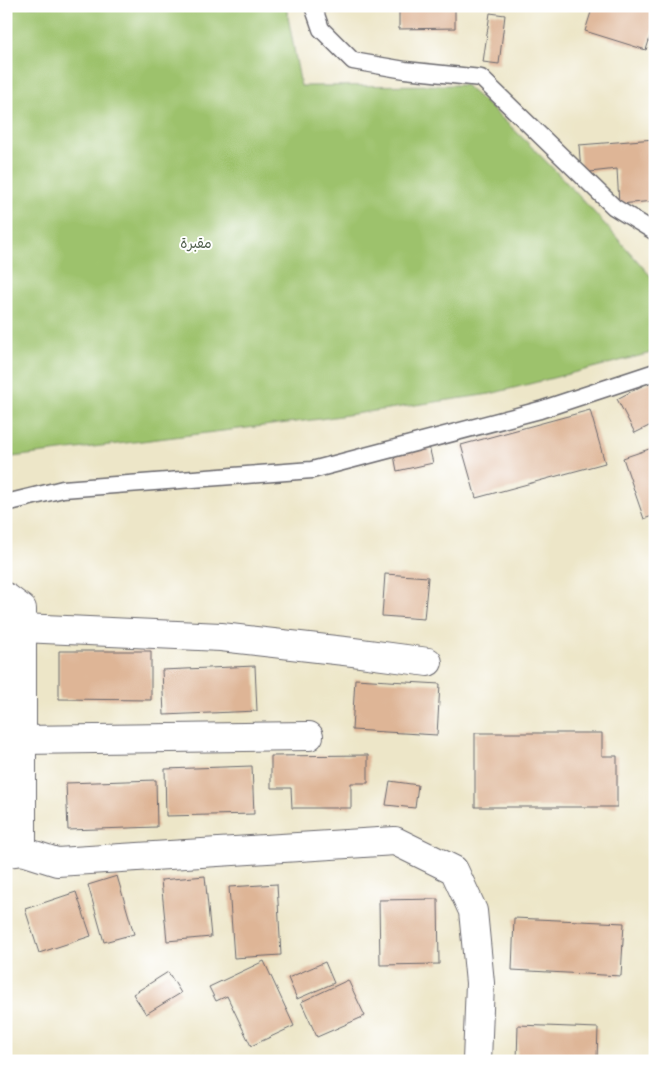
<svg xmlns="http://www.w3.org/2000/svg" width="661" height="1067" font-family="Kalam,'Playpen Sans Arabic',sans-serif">
  <style>
    .green { fill: #9dc26c; stroke: #607254 }
    .building { fill: #deb596 }
    .lines { fill: none; stroke-linecap: round; stroke-linejoin: round }
    .service-casing { stroke: #69676c; stroke-width: 19 }
    .minor-casing { stroke: #69676c; stroke-width: 30 }
    .service { stroke: #fff; stroke-width: 16 }
    .minor { stroke: #fff; stroke-width: 28 }
    .labels { text-anchor: middle; dominant-baseline: central; stroke-width: 4; stroke-linejoin: round; paint-order: stroke }
    .park-label { font-size: 14px; fill: #53624f; stroke: #fff }
  </style>
  <rect width="100%" height="100%" fill="#fff"/>
  <filter id="ink" filterUnits="userSpaceOnUse"><feTurbulence type="fractalNoise" baseFrequency=".02" numOctaves="2"/><feDisplacementMap in="SourceGraphic" scale="10" xChannelSelector="R" yChannelSelector="G"/><feConvolveMatrix kernelMatrix="1 2 1 2 8 2 1 2 1" color-interpolation-filters="sRGB"/></filter>
  <filter id="wash" filterUnits="userSpaceOnUse"><feTurbulence type="fractalNoise" baseFrequency=".0096" numOctaves="4" result="noise"/><feDisplacementMap in="SourceGraphic" scale="20" xChannelSelector="R" yChannelSelector="G"/><feGaussianBlur stdDeviation="1.12" result="paint"/><feColorMatrix in="noise" values="0 0 0 0 0 0 0 0 0 0 0 0 0 0 0 0 0 1.4 0 .05"/><feComposite in="paint" operator="in"/></filter>
  <g filter="url(#wash)">
    <rect width="100%" height="100%" fill="#ede6c8"/>
    <path class="green" d="M 6,6 L 286,6 L 301,86 L 465,85 C 534,144 595,212 655,281 L 655,352 L 490,394 L 320,419 L 12,457 L 8,380 L 6,380 Z"/>
    <g id="blocks">
      <g class="building">
        <path d="M 399,6 L 455,6 L 455,28 L 399,29 Z"/>
        <path d="M 593,6 L 655,6 L 655,22 L 646,50 L 585,31 Z"/>
        <path d="M 490,13 L 505,15 L 499,64 L 483,62 Z"/>
        <path d="M 655,139 L 655,201 L 619,204 L 617,169 L 581,173 L 579,145 Z"/>
        <path d="M 655,379 L 655,423 L 635,433 L 617,399 Z"/>
        <path d="M 590,410 L 605,463 L 476,498 L 461,445 Z"/>
        <path d="M 427,438 L 433,463 L 397,471 L 392,445 Z"/>
        <path d="M 655,447 L 655,515 L 644,519 L 623,458 Z"/>
        <path d="M 385,574 L 428,577 L 424,619 L 382,616 Z"/>
        <path d="M 59,651 L 151,651 L 151,700 L 59,699 Z"/>
        <path d="M 255,666 L 257,711 L 164,715 L 162,670 Z"/>
        <path d="M 355,679 L 440,684 L 437,735 L 352,730 Z"/>
        <path d="M 475,733 L 602,733 L 602,756 L 617,756 L 617,807 L 475,807 Z"/>
        <path d="M 368,755 L 368,783 L 351,783 L 351,808 L 292,808 L 291,788 L 271,788 L 271,756 Z"/>
        <path d="M 252,766 L 254,814 L 166,816 L 165,769 Z"/>
        <path d="M 156,780 L 157,827 L 68,830 L 66,783 Z"/>
        <path d="M 390,781 L 418,785 L 415,808 L 386,805 Z"/>
        <path d="M 117,876 L 134,934 L 104,942 L 88,885 Z"/>
        <path d="M 205,876 L 211,937 L 167,941 L 161,880 Z"/>
        <path d="M 277,884 L 281,955 L 234,958 L 229,887 Z"/>
        <path d="M 76,892 L 91,936 L 39,953 L 25,909 Z"/>
        <path d="M 438,899 L 439,964 L 380,965 L 379,900 Z"/>
        <path d="M 514,918 L 624,923 L 621,976 L 512,970 Z"/>
        <path d="M 264,961 L 294,1026 L 251,1046 L 227,996 L 216,1001 L 209,987 Z"/>
        <path d="M 325,962 L 334,983 L 297,999 L 288,978 Z"/>
        <path d="M 168,972 L 181,993 L 146,1014 L 133,994 Z"/>
        <path d="M 348,980 L 365,1016 L 317,1037 L 301,1002 Z"/>
        <path d="M 518,1025 L 598,1028 L 597,1058 L 587,1057 L 587,1061 L 517,1061 Z"/>
      </g>
    </g>
  </g>
  <g filter="url(#ink)">
    <use href="#blocks" fill-opacity="0" stroke="#69676c" stroke-width="1"/>
    <g class="lines">
      <g class="service-casing">
        <g id="service">
          <path d="M 313,6 L 321,29 L 353,61 L 405,70 L 481,78 L 614,207 L 655,232"/>
          <path d="M 6,503 L 63,489 L 312,470 L 540,410 L 655,372"/>
        </g>
      </g>
      <g class="minor-casing">
        <g id="minor">
          <path d="M 6,597 L 22,609 L 22,851 L 6,853"/>
          <path d="M 22,628 L 221,637 L 353,652 L 428,662"/>
          <path d="M 22,740 L 309,736"/>
          <path d="M 22,851 L 57,862 L 395,841 L 454,870 L 473,911 L 480,983 L 477,1061"/>
        </g>
      </g>
      <use href="#service" class="service"/>
      <use href="#minor" class="minor"/>
    </g>
  </g>
  <g class="labels">
    <g class="park-label">
      <text x="196" y="244">مقبرة</text>
    </g>
  </g>
  <rect width="661" height="1067" fill="none" stroke="#fff" stroke-width="25"/>
</svg>
